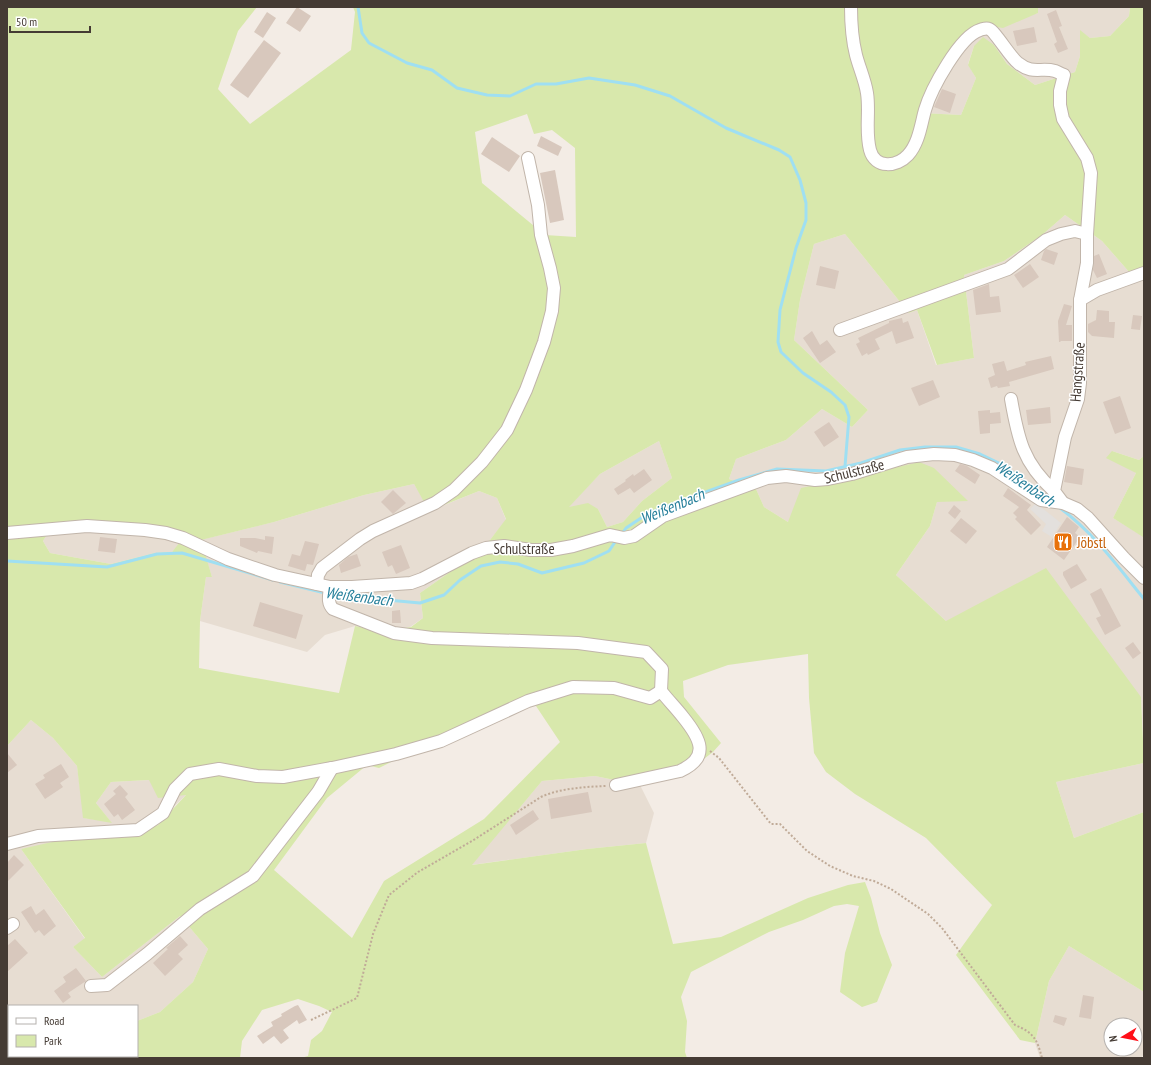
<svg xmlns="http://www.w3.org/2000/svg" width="1151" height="1065" font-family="'PT Sans Narrow',sans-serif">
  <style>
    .residential { fill: #e7ddd2; fill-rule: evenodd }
    .green { fill: #d8e8ac; fill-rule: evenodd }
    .parking { fill: #e3e0dd }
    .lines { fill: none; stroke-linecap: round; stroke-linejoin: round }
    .stream { stroke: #9fdff2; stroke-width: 3 }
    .building { fill: #d8c8bd }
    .minor-casing { stroke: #c1b5aa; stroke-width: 14 }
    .path { stroke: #c0ab98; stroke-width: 2; stroke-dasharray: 2 2; stroke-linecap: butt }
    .minor { stroke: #fff; stroke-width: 12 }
    .labels { text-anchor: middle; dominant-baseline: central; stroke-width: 3; stroke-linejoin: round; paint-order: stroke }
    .street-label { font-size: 15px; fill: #453b34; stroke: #fff }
    .food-label { font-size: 15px; fill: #c56008; stroke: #fff; text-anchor: start }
    .water-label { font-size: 16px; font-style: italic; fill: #27809b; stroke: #fff }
  </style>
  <rect width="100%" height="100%" fill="#f3ece5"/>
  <g class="residential">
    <path d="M 1038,7 L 1130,7 L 1129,16 L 1110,36 L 1090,38 L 1080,31 L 1080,56 L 1075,72 L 1035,85 L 1007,64 L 994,45 L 974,46 L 968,64 L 976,78 L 961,115 L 921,113 L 969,31 L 1038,13 Z"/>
    <path d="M 1065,215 L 1102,241 L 1130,273 L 1144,275 L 1144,456 L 1139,460 L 1112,451 L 1136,473 L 1113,518 L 1144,537 L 1144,753 L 1141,697 L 946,621 L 896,575 L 930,526 L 937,502 L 934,468 L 788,522 L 764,507 L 756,489 L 729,479 L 736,459 L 786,440 L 822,409 L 852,427 L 868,410 L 794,340 L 800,300 L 814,244 L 845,234 L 909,313 L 917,310 L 936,365 L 974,358 L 964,275 L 1004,261 L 1042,235 Z"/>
    <path d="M 659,441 L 672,478 L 642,501 L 623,522 L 607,527 L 598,509 L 568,507 L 600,474 Z"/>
    <path d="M 414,484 L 430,511 L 479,491 L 497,498 L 506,520 L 490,540 L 450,572 L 420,593 L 423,618 L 410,627 L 382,631 L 355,626 L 325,635 L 307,652 L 200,621 L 206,577 L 212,577 L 200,540 L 274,522 L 364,495 Z"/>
    <path d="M 110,531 L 181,542 L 172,552 L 155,553 L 111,564 L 50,553 L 43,541 L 48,533 Z"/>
    <path d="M 31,720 L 53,738 L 77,766 L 84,818 L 111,822 L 96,803 L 111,782 L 150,780 L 187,794 L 166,814 L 158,825 L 126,835 L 21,849 L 85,939 L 73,947 L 102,977 L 180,916 L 208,949 L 193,982 L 160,1012 L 137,1021 L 137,1006 L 9,1006 L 9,1025 L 7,1025 L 7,746 Z"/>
    <path d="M 1144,763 L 1144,812 L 1074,838 L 1056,782 Z"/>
    <path d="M 595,776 L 629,783 L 638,781 L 654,813 L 646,843 L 587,849 L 471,865 L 542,781 Z"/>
    <path d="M 1069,946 L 1144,992 L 1144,1054 L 1141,1058 L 1040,1058 L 1035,1043 L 1049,981 ZM 1111,1025 L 1135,1025 L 1135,1049 L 1111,1049 Z"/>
  </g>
  <g class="green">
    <path d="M 7,7 L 257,7 L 238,31 L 218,89 L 250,124 L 351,50 L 355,12 L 353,7 L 1038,7 L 1038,13 L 1003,28 L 984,25 L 969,31 L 921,113 L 961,115 L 976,78 L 968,65 L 974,46 L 983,37 L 994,45 L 1007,64 L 1035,85 L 1075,72 L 1080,56 L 1080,30 L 1090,38 L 1110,36 L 1129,16 L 1130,7 L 1144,7 L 1144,275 L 1130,273 L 1102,241 L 1065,215 L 1042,235 L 1004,261 L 964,275 L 974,358 L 937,365 L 917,310 L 909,313 L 845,234 L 814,244 L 800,300 L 794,340 L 868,410 L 852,427 L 822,409 L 786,440 L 736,459 L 729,479 L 756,489 L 764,507 L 788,522 L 801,488 L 873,473 L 919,462 L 934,468 L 968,501 L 937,502 L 930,526 L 896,575 L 946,621 L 1046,568 L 1141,697 L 1144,763 L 1056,782 L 1074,838 L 1144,812 L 1144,992 L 1069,946 L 1049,981 L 1035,1043 L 1020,1040 L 956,955 L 992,905 L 926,838 L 855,794 L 826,772 L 814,753 L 809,698 L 808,654 L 728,665 L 683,681 L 684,697 L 721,743 L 713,752 L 688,771 L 629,783 L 595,776 L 542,781 L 472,865 L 587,849 L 646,843 L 673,944 L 721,937 L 808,898 L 848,885 L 865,882 L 871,898 L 880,933 L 892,965 L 877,1002 L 862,1007 L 840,992 L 845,953 L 859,906 L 847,904 L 834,906 L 803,920 L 769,932 L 691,972 L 681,997 L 687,1021 L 685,1052 L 687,1058 L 301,1058 L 308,1056 L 311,1040 L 322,1031 L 332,1012 L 319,1006 L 298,999 L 262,1010 L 242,1041 L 240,1058 L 7,1058 L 7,1025 L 9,1025 L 9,1056 L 137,1056 L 137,1021 L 160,1012 L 193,982 L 208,949 L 180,916 L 102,977 L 73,947 L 85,938 L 21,849 L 61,840 L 126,835 L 158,825 L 186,795 L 158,798 L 149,780 L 111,782 L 96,803 L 112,823 L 83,818 L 77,766 L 53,738 L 31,720 L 7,746 ZM 527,114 L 534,134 L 552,130 L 575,148 L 576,237 L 545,235 L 482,183 L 475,132 ZM 659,441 L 672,478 L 642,501 L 623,522 L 607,527 L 598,509 L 588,503 L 569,507 L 600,474 ZM 414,484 L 429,511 L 479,491 L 497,498 L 506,519 L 490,540 L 450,572 L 420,593 L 423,618 L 411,627 L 382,631 L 355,626 L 339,693 L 199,668 L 200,621 L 206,577 L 212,577 L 201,540 L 274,522 L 364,495 ZM 110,531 L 180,542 L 172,552 L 155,553 L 111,564 L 50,553 L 43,541 L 48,533 ZM 528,694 L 560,742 L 484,819 L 384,881 L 352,938 L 274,870 L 327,798 L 367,765 L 379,768 Z"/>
    <path d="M 1112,451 L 1139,460 L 1144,456 L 1144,541 L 1143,537 L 1113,518 L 1136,473 L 1106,458 Z"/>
  </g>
  <path class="parking" d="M 1036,503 L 1061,523 L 1052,537 L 1042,531 L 1046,524 L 1030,509 Z"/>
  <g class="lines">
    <g class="stream">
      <path d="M 358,7 L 362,33 L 369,43 L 407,63 L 432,70 L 457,88 L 487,95 L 510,96 L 536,84 L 556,84 L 589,78 L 635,85 L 670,96 L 726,128 L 779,150 L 790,157 L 800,180 L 806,203 L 806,220 L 796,248 L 780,310 L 778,342 L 781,352 L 803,373 L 831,392 L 845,405 L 849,417 L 845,466"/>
      <path d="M 1060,508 C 1094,533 1118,567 1144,599"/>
      <path d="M 621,535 L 626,528 L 647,514 L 678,502 L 739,480 L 777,469 L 826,471 L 861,463 L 900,450 L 925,447 L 956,447 L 980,454 L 1001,464 L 1042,494"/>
      <path d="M 7,561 L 107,567 L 157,554 L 182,553 L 273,580"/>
      <path d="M 280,582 L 325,593"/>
      <path d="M 333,595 L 420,603 L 444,595 L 460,580 L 481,566 L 500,562 L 518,564 L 542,573 L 584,563 L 609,551 L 617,539"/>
    </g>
  </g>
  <g class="building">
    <path d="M 297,7 L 311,16 L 300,32 L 286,23 Z"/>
    <path d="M 1056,10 L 1062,26 L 1059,27 L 1068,49 L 1058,53 L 1054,44 L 1057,42 L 1047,14 Z"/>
    <path d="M 267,12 L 276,18 L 263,38 L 254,32 Z"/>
    <path d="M 1034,27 L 1037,42 L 1017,46 L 1013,31 Z"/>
    <path d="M 264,40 L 281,53 L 248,98 L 230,85 Z"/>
    <path d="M 942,89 L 956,94 L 950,113 L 934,107 Z"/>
    <path d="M 541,136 L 562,147 L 558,156 L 537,146 Z"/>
    <path d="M 492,137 L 520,156 L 509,172 L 481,154 Z"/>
    <path d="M 555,170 L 564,220 L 550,223 L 540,173 Z"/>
    <path d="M 1046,249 L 1058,253 L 1054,265 L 1041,260 L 1044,251 Z"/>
    <path d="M 1099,254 L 1107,274 L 1097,278 L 1093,270 L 1094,256 Z"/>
    <path d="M 1030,264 L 1039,277 L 1023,288 L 1014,275 Z"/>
    <path d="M 820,266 L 839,271 L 835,289 L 816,285 Z"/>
    <path d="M 989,284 L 990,297 L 999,296 L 1001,312 L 976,315 L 973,290 Z"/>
    <path d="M 1064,304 L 1072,306 L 1066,325 L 1072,325 L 1072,341 L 1061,341 L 1060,342 L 1059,342 L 1058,321 Z"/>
    <path d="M 1097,310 L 1109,311 L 1109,322 L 1115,322 L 1114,338 L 1092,336 L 1088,332 L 1088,324 L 1096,320 Z"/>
    <path d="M 1133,315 L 1142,316 L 1140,330 L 1131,329 Z"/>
    <path d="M 902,318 L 903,323 L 908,321 L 914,338 L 896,344 L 892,331 L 875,339 L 880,349 L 868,355 L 867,353 L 862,356 L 856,344 L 860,342 L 858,338 L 889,323 L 889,321 Z"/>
    <path d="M 812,331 L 820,345 L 827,340 L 836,352 L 820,363 L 803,338 Z"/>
    <path d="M 1051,356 L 1054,369 L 1009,382 L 1010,386 L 998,388 L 997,386 L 991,388 L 988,378 L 995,375 L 992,364 L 1004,361 L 1007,371 L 1026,365 L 1025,362 Z"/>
    <path d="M 933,380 L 940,397 L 919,406 L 911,388 Z"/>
    <path d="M 1120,396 L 1131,428 L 1115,434 L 1103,402 Z"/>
    <path d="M 1050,407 L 1051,423 L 1028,425 L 1026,410 Z"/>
    <path d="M 990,410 L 990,413 L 1000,412 L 1001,423 L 990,424 L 990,433 L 980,434 L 978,411 Z"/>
    <path d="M 829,422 L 839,437 L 824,447 L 814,432 Z"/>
    <path d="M 960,464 L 967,466 L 980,475 L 975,484 L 955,471 Z"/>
    <path d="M 1067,466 L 1084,469 L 1082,485 L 1064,482 Z"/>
    <path d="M 644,469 L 652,480 L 634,493 L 630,488 L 618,495 L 614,489 L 626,481 L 625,480 L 633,474 L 634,476 Z"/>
    <path d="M 1008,488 L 1031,505 L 1027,510 L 1041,525 L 1031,535 L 1015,519 L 1017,517 L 1013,513 L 1019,507 L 1003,496 Z"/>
    <path d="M 393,490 L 406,503 L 393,514 L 381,502 Z"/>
    <path d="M 954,505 L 961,511 L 955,519 L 948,513 Z"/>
    <path d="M 1067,517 L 1079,527 L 1075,533 L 1080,537 L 1064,560 L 1047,547 Z"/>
    <path d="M 961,518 L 977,531 L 966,544 L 950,531 Z"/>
    <path d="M 265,536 L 274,537 L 272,554 L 258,551 L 257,553 L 240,546 L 240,538 L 255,538 L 265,540 Z"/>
    <path d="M 100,537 L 117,539 L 115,553 L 98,551 Z"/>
    <path d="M 305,541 L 319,544 L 313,565 L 307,564 L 305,571 L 288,566 L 292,554 L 300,556 Z"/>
    <path d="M 401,545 L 410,568 L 396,574 L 392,565 L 388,567 L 382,552 Z"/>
    <path d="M 357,554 L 361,566 L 341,573 L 339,565 L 348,557 Z"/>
    <path d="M 1077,564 L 1087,580 L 1071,589 L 1063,575 L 1063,572 Z"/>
    <path d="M 1101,588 L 1121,626 L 1105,635 L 1096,618 L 1101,616 L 1090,594 Z"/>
    <path d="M 260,602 L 303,615 L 296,639 L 253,626 Z"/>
    <path d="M 400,610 L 401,623 L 392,623 L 392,611 Z"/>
    <path d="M 1133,642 L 1141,653 L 1133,659 L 1125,648 Z"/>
    <path d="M 7,753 L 17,765 L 7,773 Z"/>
    <path d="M 61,764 L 69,777 L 60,783 L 63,787 L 45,799 L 35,784 L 45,778 L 43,775 Z"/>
    <path d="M 120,785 L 128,794 L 125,797 L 135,810 L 122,820 L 118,814 L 114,817 L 104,804 L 116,794 L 113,791 Z"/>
    <path d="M 588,792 L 592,812 L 551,819 L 548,799 Z"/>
    <path d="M 533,810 L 539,819 L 516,835 L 510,825 Z"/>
    <path d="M 14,855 L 24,865 L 7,882 L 7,863 Z"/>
    <path d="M 31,906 L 36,915 L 44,909 L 56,926 L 44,936 L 39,930 L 35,933 L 21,912 Z"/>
    <path d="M 180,936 L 188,945 L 178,954 L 183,959 L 165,976 L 153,963 L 168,949 L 166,948 Z"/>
    <path d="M 15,939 L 28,953 L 7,972 L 7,946 Z"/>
    <path d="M 76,968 L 86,981 L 68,993 L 71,997 L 63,1003 L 54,991 L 66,982 L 63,977 Z"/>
    <path d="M 1083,995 L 1094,997 L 1091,1019 L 1079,1017 Z"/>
    <path d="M 298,1005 L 307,1020 L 299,1024 L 297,1020 L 283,1030 L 289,1038 L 281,1044 L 274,1036 L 263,1044 L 257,1036 L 273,1026 L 271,1022 L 282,1016 L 281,1014 L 295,1006 Z"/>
    <path d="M 1055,1015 L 1067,1018 L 1064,1026 L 1053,1022 Z"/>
  </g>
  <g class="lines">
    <g class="minor-casing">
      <g id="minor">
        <path d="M 851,7 C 851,23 852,39 856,55 C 859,67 865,80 867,93 C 870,112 865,131 870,150 C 875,169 897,167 908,155 C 919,143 921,124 925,110 C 931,89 960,36 980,30 C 982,29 987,28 989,29 C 995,31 1010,57 1018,63 C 1033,75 1041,67 1055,71 C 1058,72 1061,74 1064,75 L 1060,91 L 1060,105 L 1063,119 L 1087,158 L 1091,173 L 1087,234 L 1087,263 L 1080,300 L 1080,383 L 1078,399 L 1065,437 L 1054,491 L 1063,503"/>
        <path d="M 1080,300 L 1097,290 L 1144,273"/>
        <path d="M 840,330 L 1008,269 L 1046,240 L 1061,234 L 1075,231 L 1087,234"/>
        <path d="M 1011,399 C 1018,439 1023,463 1054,491"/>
        <path d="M 7,533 L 87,526 L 145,530 L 166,533 L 183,538 L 228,559 L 275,575 L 330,587 L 352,587 L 411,583 L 422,579 L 472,553 L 486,548 L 504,546 L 531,550 L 551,550 L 573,546 L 610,535 L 624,538 L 634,536 L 663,516 L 767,478 L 786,476 L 815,480 L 828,479 L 852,474 L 907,457 L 934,454 L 955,455 L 973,460 L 992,468 L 1041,500 L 1063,503 L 1077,509 L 1088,518 L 1124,558 L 1144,578"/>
        <path d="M 317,584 L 318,575 L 322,568 L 360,539 L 373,531 L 435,503 L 454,490 L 482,462 L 507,430 L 526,390 L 544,342 L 552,311 L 554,288 L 550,268 L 541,235 L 538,205 L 528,158"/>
        <path d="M 330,587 C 329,596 327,603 333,609 L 394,633 L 432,638 L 578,643 L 646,652 L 662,669 L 661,691 C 668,700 676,708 683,717 C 700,738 711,757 680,771 L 616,785"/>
        <path d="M 7,844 L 38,836 L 138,830 L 163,813 L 175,789 L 190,774 L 219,769 L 257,776 L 283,777 L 332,768 L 396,754 L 441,741 L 528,701 L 573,687 L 614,688 L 650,698 L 661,691"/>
        <path d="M 7,928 L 13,924"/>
        <path d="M 91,986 L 107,985 L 147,954 L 200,909 L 253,876 L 318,792 L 332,768"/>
      </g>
    </g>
    <g class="path">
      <path d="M 710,751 L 719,758 L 771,824 L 780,824 L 807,851 L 830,866 L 853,876 L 874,881 L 891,889 L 928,914 L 942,928 L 1015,1025 C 1034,1033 1037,1039 1042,1058"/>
      <path d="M 311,1020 L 357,998 L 373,934 L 389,895 L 418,872 L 472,841 L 541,797 C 561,788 584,787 606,786"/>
    </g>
    <use href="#minor" class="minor"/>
  </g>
  <defs>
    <g id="restaurant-square" transform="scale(1)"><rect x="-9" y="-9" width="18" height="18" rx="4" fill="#e8710a" stroke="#fff"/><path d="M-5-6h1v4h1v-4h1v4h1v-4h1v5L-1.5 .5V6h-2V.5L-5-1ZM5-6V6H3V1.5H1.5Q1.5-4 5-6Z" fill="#fff"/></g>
  </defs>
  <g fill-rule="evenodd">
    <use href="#restaurant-square" x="1063" y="542"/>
  </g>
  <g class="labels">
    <g class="street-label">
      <text transform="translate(1077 372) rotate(-86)">Hangstraße</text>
      <text transform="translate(854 471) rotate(-14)">Schulstraße</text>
      <text x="524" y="548">Schulstraße</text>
    </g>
    <g class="food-label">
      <text x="1077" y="542">Jöbstl</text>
    </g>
    <g class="water-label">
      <text transform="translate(1025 483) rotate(34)">Weißenbach</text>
      <text transform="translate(672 506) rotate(-23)">Weißenbach</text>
      <text transform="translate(359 596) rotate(7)">Weißenbach</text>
    </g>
  </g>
  <rect width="1151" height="1065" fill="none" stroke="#453b34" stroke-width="16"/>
  <rect x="8" y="1005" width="130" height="52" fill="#ffffff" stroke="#b5b1ae"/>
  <rect x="16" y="1018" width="20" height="6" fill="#ffffff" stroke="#b5b1ae"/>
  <text x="44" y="1025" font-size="12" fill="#453b34">Road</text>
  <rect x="16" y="1035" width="20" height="12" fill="#d8e8ac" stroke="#b5b1ae"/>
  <text x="44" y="1045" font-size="12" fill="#453b34">Park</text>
  <g transform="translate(1123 1037) rotate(260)"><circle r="19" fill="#ffffff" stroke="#b5b1ae"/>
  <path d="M0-3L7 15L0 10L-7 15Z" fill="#ff0f18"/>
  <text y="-6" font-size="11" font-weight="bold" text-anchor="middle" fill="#453b34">N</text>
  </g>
  <path d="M10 26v6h80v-6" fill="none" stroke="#453b34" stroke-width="2"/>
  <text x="16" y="26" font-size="12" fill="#453b34" stroke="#ffffff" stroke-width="3" paint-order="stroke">50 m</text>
</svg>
